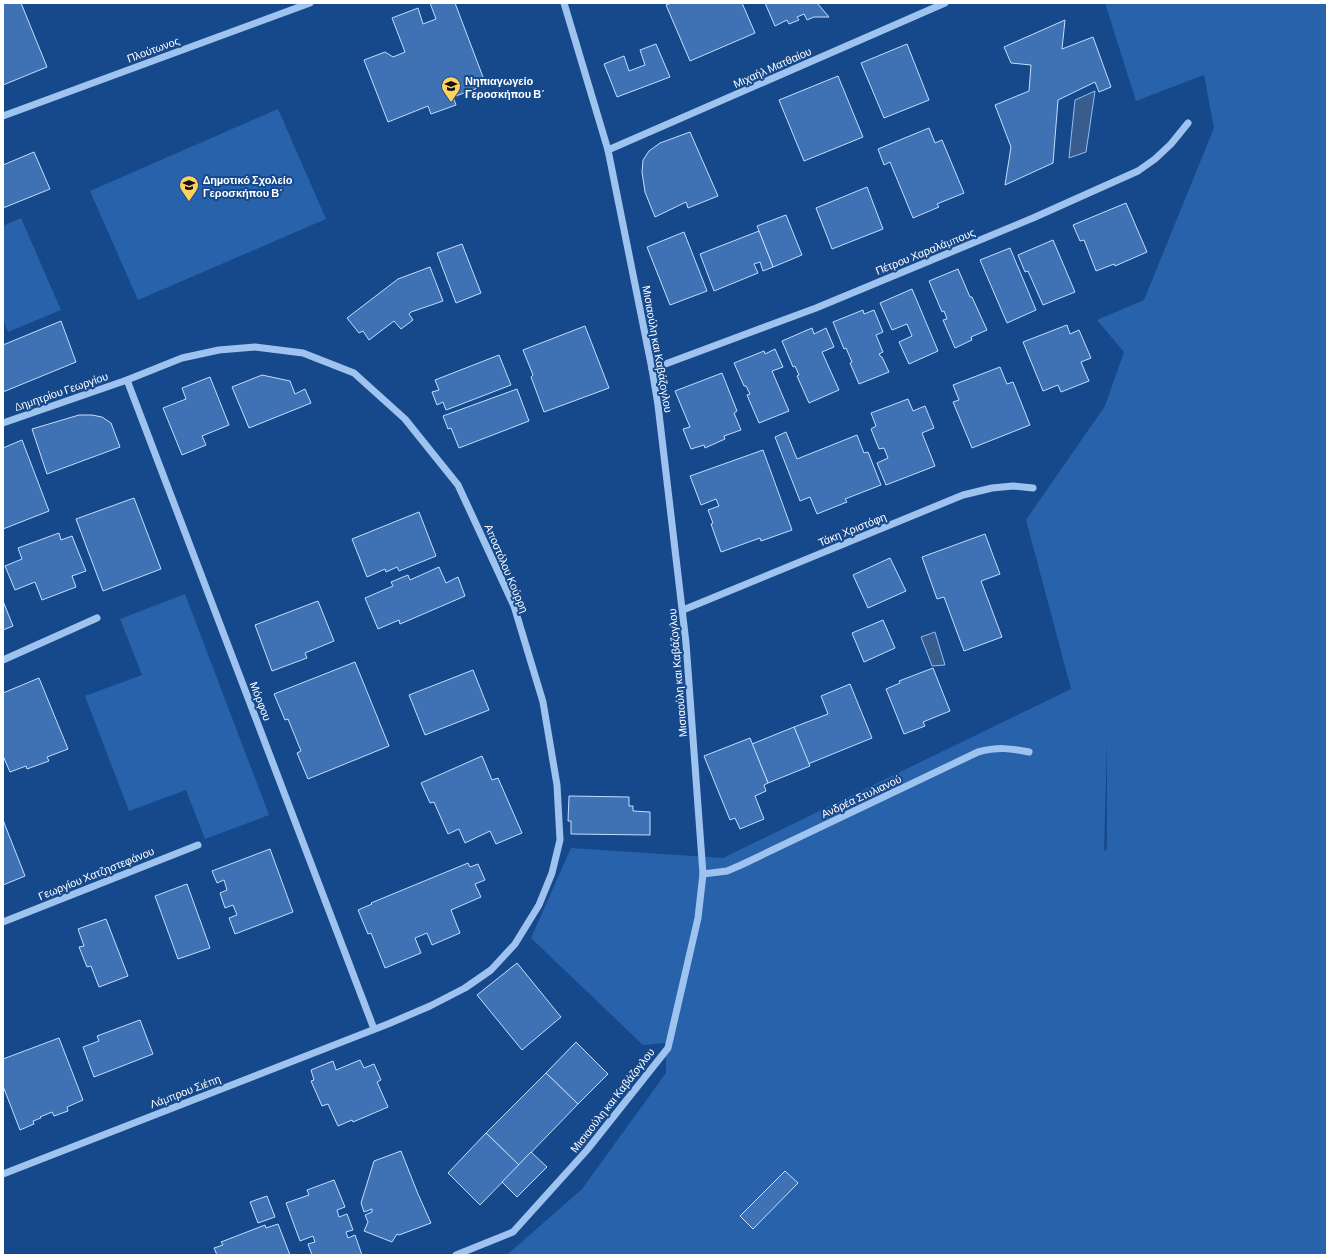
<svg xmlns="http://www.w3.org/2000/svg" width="1330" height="1258" font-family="Barlow,sans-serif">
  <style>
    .green { fill: #2862aa; fill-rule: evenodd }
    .water { fill: #375c8d; stroke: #91bef2 }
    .building { fill: #3e72b4; stroke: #c5ddfb }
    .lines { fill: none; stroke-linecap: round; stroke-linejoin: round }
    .minor { stroke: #9fc3ef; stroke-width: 7 }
    .labels { text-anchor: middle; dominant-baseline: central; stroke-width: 4; stroke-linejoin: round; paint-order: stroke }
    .street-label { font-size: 11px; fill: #fff; stroke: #16498c }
    .poi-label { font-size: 11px; font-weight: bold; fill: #fff; stroke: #16498c; text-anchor: start }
  </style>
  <rect width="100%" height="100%" fill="#16498c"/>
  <g class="green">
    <path d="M 1105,3 L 1327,3 L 1327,1255 L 507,1255 L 582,1189 L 666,1073 L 666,1043 L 643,1045 L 531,938 L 571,848 L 723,858 L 1071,689 L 1026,520 L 1105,406 L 1124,352 L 1097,320 L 1144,300 L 1214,128 L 1204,75 L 1136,101 ZM 1107,742 L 1107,849 L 1104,851 Z"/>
    <path d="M 278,109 L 326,219 L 138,300 L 90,191 Z"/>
    <path d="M 21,218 L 61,310 L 8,332 L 3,320 L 3,226 Z"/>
    <path d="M 185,594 L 269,815 L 205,839 L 186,790 L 129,811 L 85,696 L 142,675 L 120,619 Z"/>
  </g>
  <g class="water">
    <path d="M 1095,91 L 1086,152 L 1069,158 L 1075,100 Z"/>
    <path d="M 935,632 L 945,665 L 932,666 L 921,637 Z"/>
  </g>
  <g class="building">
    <path d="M 3,3 L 21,3 L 47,67 L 3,85 Z"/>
    <path d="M 430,3 L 455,3 L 486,85 L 453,97 L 456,105 L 431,114 L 428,106 L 388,122 L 364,60 L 385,52 L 393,57 L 405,52 L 392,18 L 418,8 L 423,24 L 436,19 Z"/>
    <path d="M 671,3 L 742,3 L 755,33 L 690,61 L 666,5 Z"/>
    <path d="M 765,3 L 817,3 L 829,17 L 814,17 L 807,20 L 804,14 L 797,17 L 799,20 L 789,24 L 787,20 L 775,26 Z"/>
    <path d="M 1065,20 L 1062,49 L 1093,37 L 1111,87 L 1099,92 L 1095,82 L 1058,100 L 1053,163 L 1005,185 L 1011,147 L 995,105 L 1029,91 L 1031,65 L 1011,63 L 1004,47 Z"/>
    <path d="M 656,44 L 670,77 L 617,97 L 604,64 L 624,56 L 629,71 L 645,65 L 640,50 Z"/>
    <path d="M 907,44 L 929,100 L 884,118 L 861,63 Z"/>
    <path d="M 838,76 L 863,137 L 804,161 L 779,100 Z"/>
    <path d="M 929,128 L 935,143 L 942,140 L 964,193 L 937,204 L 939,207 L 913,218 L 890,162 L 884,165 L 878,149 Z"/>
    <path d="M 690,132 L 718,196 L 688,208 L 686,202 L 655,217 L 645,192 L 642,172 L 643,160 L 649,151 L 660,143 Z"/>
    <path d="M 34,152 L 50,189 L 3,208 L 3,165 Z"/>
    <path d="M 867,187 L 883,229 L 832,249 L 816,208 Z"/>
    <path d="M 1126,203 L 1147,252 L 1115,266 L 1114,264 L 1096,271 L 1084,240 L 1080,241 L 1073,225 Z"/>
    <path d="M 786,215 L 802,255 L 773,267 L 757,226 Z"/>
    <path d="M 759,231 L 773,267 L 763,271 L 760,262 L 754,264 L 758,273 L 714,291 L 700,254 Z"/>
    <path d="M 684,232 L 707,291 L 670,305 L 647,247 Z"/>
    <path d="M 1053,240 L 1075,292 L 1043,305 L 1028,271 L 1025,272 L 1018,255 Z"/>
    <path d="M 462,244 L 481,293 L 456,303 L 437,253 Z"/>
    <path d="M 1010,248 L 1036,310 L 1007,323 L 980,260 Z"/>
    <path d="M 430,267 L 443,301 L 411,312 L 409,314 L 413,320 L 401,329 L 394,321 L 369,340 L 363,331 L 359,333 L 347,318 L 398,279 Z"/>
    <path d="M 958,269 L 970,297 L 972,297 L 987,330 L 971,337 L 972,340 L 955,348 L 943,320 L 947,319 L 944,311 L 942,312 L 929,281 Z"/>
    <path d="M 912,289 L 938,351 L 909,364 L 899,342 L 912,336 L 907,324 L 892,330 L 880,303 Z"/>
    <path d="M 863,310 L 864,314 L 874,310 L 883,332 L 876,335 L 883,352 L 879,354 L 881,357 L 882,357 L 889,372 L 859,384 L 850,363 L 852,362 L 846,348 L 844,349 L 833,322 Z"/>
    <path d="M 61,321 L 76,362 L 3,392 L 3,345 Z"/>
    <path d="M 1067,325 L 1070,334 L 1079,330 L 1091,358 L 1081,362 L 1089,381 L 1061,392 L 1058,385 L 1043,391 L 1023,342 Z"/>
    <path d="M 585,326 L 609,388 L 544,412 L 531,377 L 533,375 L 523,350 Z"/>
    <path d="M 812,328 L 814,334 L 826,328 L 834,347 L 822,352 L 839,390 L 809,403 L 797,376 L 799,375 L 795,366 L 793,367 L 782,341 Z"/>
    <path d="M 775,349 L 783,367 L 772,371 L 789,411 L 759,423 L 747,395 L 750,394 L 746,386 L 744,386 L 734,363 L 764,351 L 765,354 Z"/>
    <path d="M 499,355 L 511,385 L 446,410 L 443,402 L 437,405 L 432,392 L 439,390 L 435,380 Z"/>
    <path d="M 1000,367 L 1007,384 L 1013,382 L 1030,425 L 972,448 L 953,402 L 959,400 L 953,385 Z"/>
    <path d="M 722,373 L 737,411 L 734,413 L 741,430 L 724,436 L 725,439 L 705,448 L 704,445 L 691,449 L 683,429 L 690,427 L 675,391 Z"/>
    <path d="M 262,375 L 290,381 L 295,394 L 305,389 L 311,403 L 249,428 L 232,387 Z"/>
    <path d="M 210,377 L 229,425 L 202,436 L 206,445 L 182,455 L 163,408 L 186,399 L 182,388 Z"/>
    <path d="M 517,389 L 529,421 L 459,448 L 451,428 L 448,429 L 443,416 Z"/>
    <path d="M 908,399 L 913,411 L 925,406 L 934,428 L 922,433 L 935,466 L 886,485 L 877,463 L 888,458 L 884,448 L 879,449 L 871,429 L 876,426 L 871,413 Z"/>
    <path d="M 79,415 L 92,415 L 102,417 L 111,423 L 120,447 L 47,474 L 32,429 Z"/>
    <path d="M 786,432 L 797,459 L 857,435 L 864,453 L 868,452 L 881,485 L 845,499 L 847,502 L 817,514 L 810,497 L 800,501 L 775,437 Z"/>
    <path d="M 22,440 L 49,511 L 3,529 L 3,448 Z"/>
    <path d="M 763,450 L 792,530 L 761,541 L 760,538 L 721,552 L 711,524 L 713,523 L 708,510 L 719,506 L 716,499 L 701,505 L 690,476 Z"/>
    <path d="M 134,498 L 161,569 L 103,591 L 76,519 Z"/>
    <path d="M 419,512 L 436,556 L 399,571 L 397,567 L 386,572 L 385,569 L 367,577 L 352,539 Z"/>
    <path d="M 59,533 L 61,540 L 72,536 L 86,571 L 72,576 L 76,587 L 42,600 L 35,582 L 15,590 L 5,566 L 22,559 L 18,548 Z"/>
    <path d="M 985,534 L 1000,574 L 981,581 L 1002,637 L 964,651 L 944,597 L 937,599 L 922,557 Z"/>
    <path d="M 890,558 L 906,591 L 868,608 L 853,575 Z"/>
    <path d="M 439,567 L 446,583 L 458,577 L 465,596 L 400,624 L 399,620 L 378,629 L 365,598 L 393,586 L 391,582 L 408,575 L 410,580 Z"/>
    <path d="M 3,601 L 13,626 L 3,630 Z"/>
    <path d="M 318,601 L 334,641 L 305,653 L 307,658 L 272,671 L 255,625 Z"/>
    <path d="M 883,620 L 895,648 L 864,662 L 852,633 Z"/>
    <path d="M 355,662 L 389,746 L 308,779 L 297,753 L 301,751 L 288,719 L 285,720 L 274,694 Z"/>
    <path d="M 933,668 L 950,711 L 923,722 L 925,726 L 904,734 L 886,689 L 900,683 L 899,681 Z"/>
    <path d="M 473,670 L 489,710 L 425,735 L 409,695 Z"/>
    <path d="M 39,678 L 68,749 L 47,757 L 49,761 L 27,769 L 26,766 L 10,772 L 3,756 L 3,693 Z"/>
    <path d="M 850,684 L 872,738 L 808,764 L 794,727 L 828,714 L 821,696 Z"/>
    <path d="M 794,727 L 810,766 L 768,783 L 752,744 Z"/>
    <path d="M 750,738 L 768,783 L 764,785 L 766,791 L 755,796 L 764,819 L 740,829 L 735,818 L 730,820 L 704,756 Z"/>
    <path d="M 482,756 L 492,780 L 498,778 L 522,833 L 496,844 L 490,831 L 465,843 L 459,829 L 448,834 L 434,802 L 430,803 L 421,783 Z"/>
    <path d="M 569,796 L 629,797 L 629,806 L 633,806 L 633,811 L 650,812 L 650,835 L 571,834 L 571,821 L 568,821 Z"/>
    <path d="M 3,820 L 25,876 L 3,885 Z"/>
    <path d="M 270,849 L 293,912 L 235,934 L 229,918 L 237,915 L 233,905 L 225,908 L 220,893 L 227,890 L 224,880 L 217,883 L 212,871 Z"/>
    <path d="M 468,863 L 470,867 L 478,864 L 485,880 L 475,884 L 481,897 L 451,910 L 460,933 L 432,945 L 427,933 L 415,938 L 421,953 L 385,968 L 371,933 L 368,934 L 358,910 L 372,904 L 371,903 Z"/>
    <path d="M 187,884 L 210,948 L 178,959 L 155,896 Z"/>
    <path d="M 106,919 L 128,976 L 99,987 L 91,966 L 87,967 L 79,947 L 84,946 L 78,929 Z"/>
    <path d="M 517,963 L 561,1017 L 522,1050 L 477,995 Z"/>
    <path d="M 140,1020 L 153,1054 L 94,1077 L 83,1047 L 99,1041 L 97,1036 Z"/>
    <path d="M 59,1038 L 83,1100 L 67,1107 L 68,1111 L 54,1116 L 52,1112 L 40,1117 L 41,1118 L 33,1121 L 34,1124 L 20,1130 L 3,1086 L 3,1059 Z"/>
    <path d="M 576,1042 L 608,1074 L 578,1104 L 546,1073 Z"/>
    <path d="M 360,1060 L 364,1068 L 374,1064 L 381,1080 L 377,1082 L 388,1107 L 353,1122 L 352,1120 L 338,1126 L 328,1104 L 322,1106 L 311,1081 L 314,1080 L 311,1070 L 333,1061 L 336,1070 Z"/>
    <path d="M 546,1073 L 578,1104 L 519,1165 L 486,1133 Z"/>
    <path d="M 486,1133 L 519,1165 L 480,1205 L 448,1173 Z"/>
    <path d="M 401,1151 L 418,1194 L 431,1223 L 399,1235 L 397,1234 L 392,1242 L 364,1231 L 368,1222 L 365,1215 L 372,1212 L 372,1209 L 364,1212 L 361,1203 L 374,1161 Z"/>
    <path d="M 531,1152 L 547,1167 L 517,1197 L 502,1182 Z"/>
    <path d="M 785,1171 L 798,1183 L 753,1229 L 740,1216 Z"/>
    <path d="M 334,1180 L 345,1207 L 337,1210 L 339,1217 L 347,1214 L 353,1230 L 346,1232 L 348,1238 L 355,1235 L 362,1255 L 312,1255 L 308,1244 L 315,1242 L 313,1236 L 300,1241 L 286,1203 L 309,1195 L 307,1190 Z"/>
    <path d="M 267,1196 L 275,1217 L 258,1223 L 250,1202 Z"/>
    <path d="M 278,1224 L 290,1255 L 217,1255 L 214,1248 L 223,1245 L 221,1242 L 265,1225 L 266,1228 Z"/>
  </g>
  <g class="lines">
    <g class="minor">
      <path d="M 3,116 L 310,3"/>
      <path d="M 608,150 L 945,3"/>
      <path d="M 652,369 L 816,308 L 1033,218 L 1138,171 L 1155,159 L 1171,144 L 1188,123"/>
      <path d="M 127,380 L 374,1029"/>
      <path d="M 3,423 L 127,380 L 182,358 L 219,350 L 255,347 L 303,353 L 354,373 L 405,419 L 458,485 L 514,606 L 543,702 L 557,785 L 560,840 L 552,873 L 539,905 L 515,944 L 491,970 L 465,988 L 430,1006 L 388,1024 L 3,1174"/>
      <path d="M 683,610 L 963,495 L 992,488 L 1013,486 L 1033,488"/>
      <path d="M 3,660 L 97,618"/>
      <path d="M 703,874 L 727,871 L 741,865 L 978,752 C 997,747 1010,748 1029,752"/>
      <path d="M 3,922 L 198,845"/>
      <path d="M 456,1255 L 513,1232 L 587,1150 L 668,1048 L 698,918 L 703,874 L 686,643 L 658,405 L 652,369 L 608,150 L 564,3"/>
    </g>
  </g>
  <defs>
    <g id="school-pin" transform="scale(1)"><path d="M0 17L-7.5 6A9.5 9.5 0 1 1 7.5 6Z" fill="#ffd15d" stroke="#16498c"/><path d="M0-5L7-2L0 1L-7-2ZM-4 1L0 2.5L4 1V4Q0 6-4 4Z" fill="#111"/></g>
  </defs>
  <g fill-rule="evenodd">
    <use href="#school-pin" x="451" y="86"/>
    <use href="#school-pin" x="189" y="185"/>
  </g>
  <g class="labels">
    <g class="street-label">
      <text transform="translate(153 49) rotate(-20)">Πλούτωνος</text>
      <text transform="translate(772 67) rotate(-24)">Μιχαήλ Ματθαίου</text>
      <text transform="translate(925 251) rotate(-22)">Πέτρου Χαραλάμπους</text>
      <text transform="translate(658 349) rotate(80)">Μισιαούλη και Καβάζογλου</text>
      <text transform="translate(61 391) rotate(-19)">Δημητρίου Γεωργίου</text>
      <text transform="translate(852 529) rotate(-22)">Τάκη Χριστόφη</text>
      <text transform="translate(507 568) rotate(67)">Αποστόλου Κούρρη</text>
      <text transform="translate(677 673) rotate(-95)">Μισιαούλη και Καβάζογλου</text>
      <text transform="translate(261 701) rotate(69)">Μόρφου</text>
      <text transform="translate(861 796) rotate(-25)">Ανδρέα Στυλιανού</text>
      <text transform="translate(96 873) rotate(-22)">Γεωργίου Χατζηστεφάνου</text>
      <text transform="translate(185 1091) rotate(-21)">Λάμπρου Σιέπη</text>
      <text transform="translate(612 1100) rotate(-52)">Μισιαούλη και Καβάζογλου</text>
    </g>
    <g class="poi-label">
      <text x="465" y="80">Νηπιαγωγείο<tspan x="465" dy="13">Γεροσκήπου Β΄</tspan></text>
      <text x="203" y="179">Δημοτικό Σχολείο<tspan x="203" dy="13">Γεροσκήπου Β΄</tspan></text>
    </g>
  </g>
  <rect width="1330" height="1258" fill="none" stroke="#ffffff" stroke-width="8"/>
</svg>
